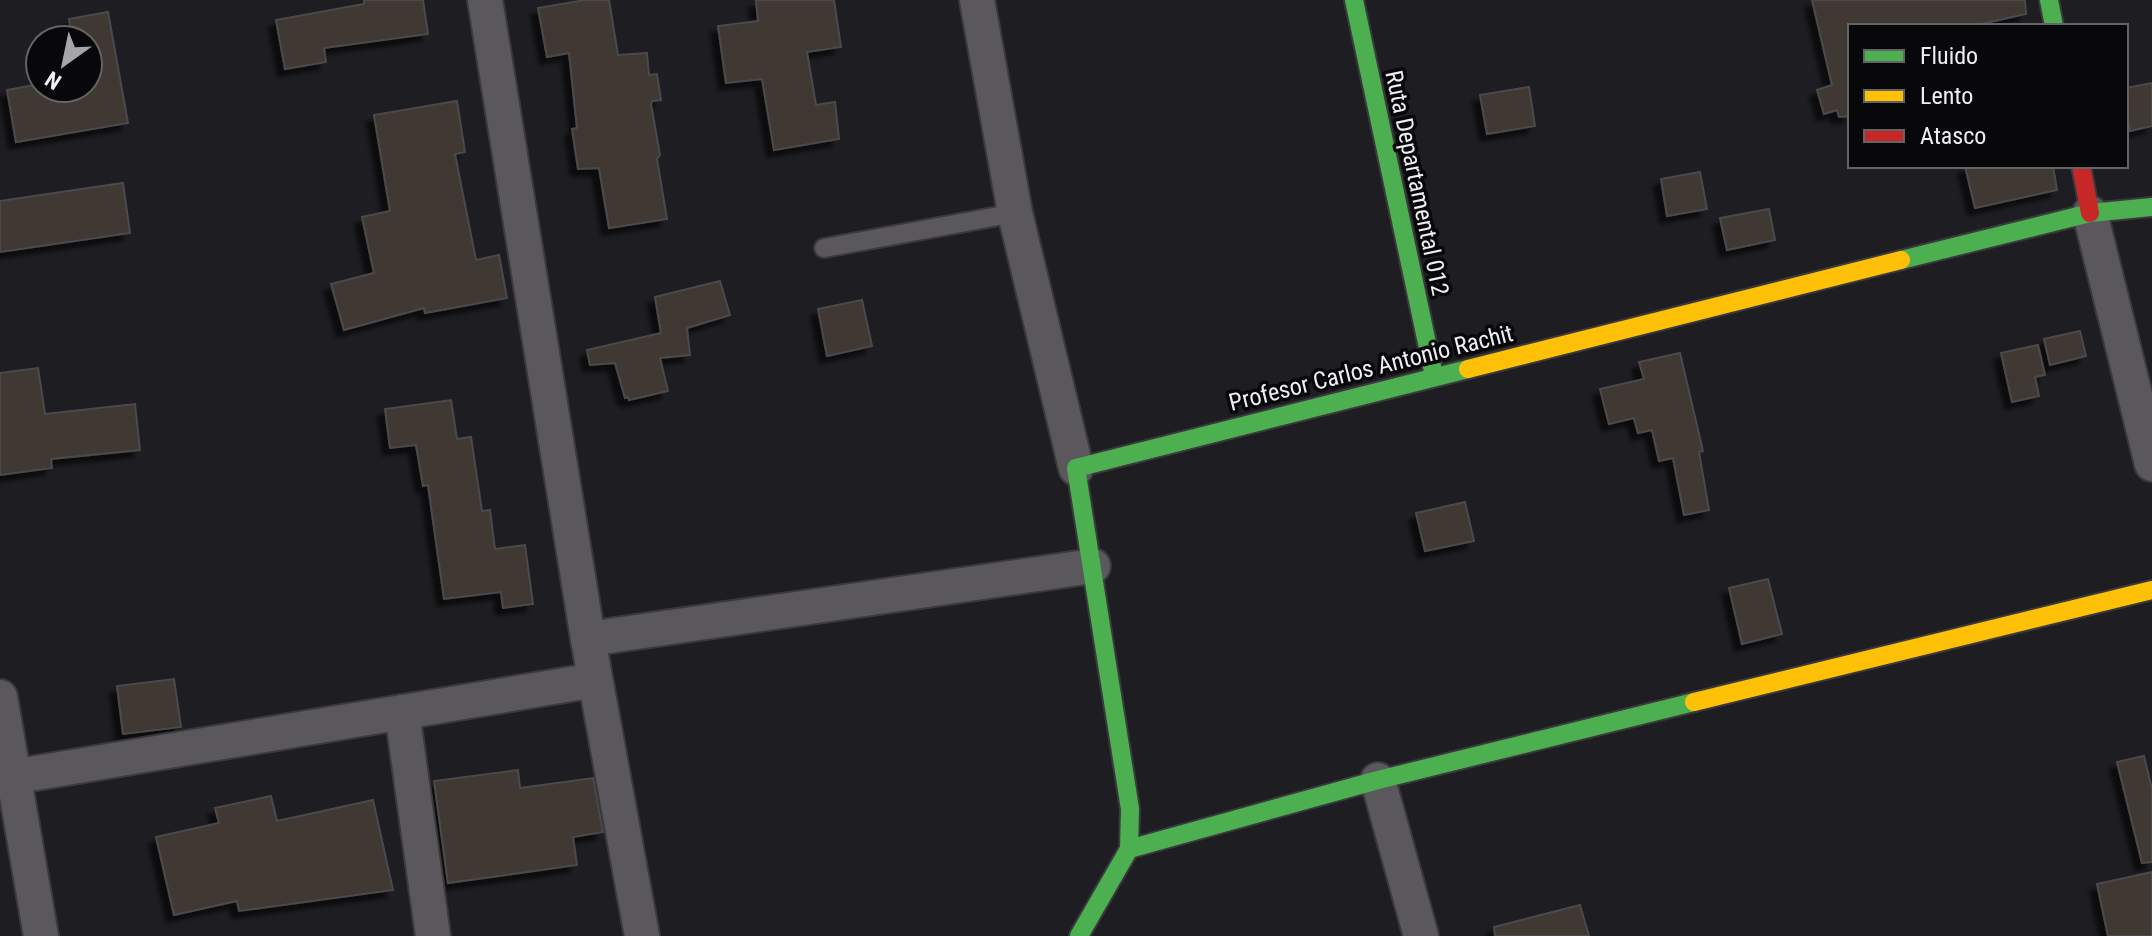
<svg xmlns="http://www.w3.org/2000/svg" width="2152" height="936" font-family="'Roboto Condensed',sans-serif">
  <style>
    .building { fill: #403733; stroke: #4c4a4c; stroke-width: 2; filter: url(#shadow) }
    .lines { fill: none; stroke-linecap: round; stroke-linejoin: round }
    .lane-casing { stroke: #3a3a3c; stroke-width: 22 }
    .street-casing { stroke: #3a3a3c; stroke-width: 38 }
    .fast-casing { stroke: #3a3a3c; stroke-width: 22 }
    .slow-casing { stroke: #3a3a3c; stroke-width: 22 }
    .jam-casing { stroke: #3a3a3c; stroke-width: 22 }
    .lane { stroke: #5a585c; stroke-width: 18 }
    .street { stroke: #5a585c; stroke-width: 34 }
    .fast { stroke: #4caf50; stroke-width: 18 }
    .slow { stroke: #ffc107; stroke-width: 18 }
    .jam { stroke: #c62828; stroke-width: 18 }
    .labels { text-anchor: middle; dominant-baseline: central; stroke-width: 7; stroke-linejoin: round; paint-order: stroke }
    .street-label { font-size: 24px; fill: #efeef2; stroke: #08070a }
  </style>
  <defs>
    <filter id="shadow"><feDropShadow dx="-7" dy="7" stdDeviation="2" flood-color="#0009"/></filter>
  </defs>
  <rect width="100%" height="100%" fill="#1e1d21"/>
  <g class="building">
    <path d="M 364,0 L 423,0 L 428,34 L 324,48 L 326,62 L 285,69 L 276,20 L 364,4 Z"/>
    <path d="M 585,0 L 609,0 L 618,55 L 647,53 L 649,75 L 657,74 L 661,100 L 652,101 L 651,104 L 660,155 L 657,159 L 667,219 L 609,228 L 599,168 L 578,169 L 572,129 L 577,128 L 569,53 L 547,57 L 538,8 Z"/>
    <path d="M 756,0 L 834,0 L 841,47 L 807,52 L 816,105 L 835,102 L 839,139 L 774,150 L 762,79 L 726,83 L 718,26 L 758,21 Z"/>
    <path d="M 1812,0 L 2025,0 L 2026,14 L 1972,26 L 1850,26 L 1850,116 L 1839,117 L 1837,110 L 1824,114 L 1817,90 L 1832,85 Z"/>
    <path d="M 108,12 L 128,123 L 16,142 L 7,90 L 40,84 L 40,88 L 88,88 L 88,40 L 72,40 L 69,19 Z"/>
    <path d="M 2152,83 L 2152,126 L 2130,131 L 2126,114 L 2126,88 Z"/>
    <path d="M 1529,87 L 1535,126 L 1487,134 L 1480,95 Z"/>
    <path d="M 457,101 L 465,152 L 455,154 L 476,260 L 499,255 L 507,298 L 425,313 L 424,308 L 344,330 L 331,284 L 374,273 L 362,217 L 390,211 L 374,115 Z"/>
    <path d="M 1965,166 L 2053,166 L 2057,190 L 1975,208 Z"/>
    <path d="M 1700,172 L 1707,209 L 1667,216 L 1661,179 Z"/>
    <path d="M 123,183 L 130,233 L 0,252 L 0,201 Z"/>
    <path d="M 1769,209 L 1775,240 L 1727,250 L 1720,218 Z"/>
    <path d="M 720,281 L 730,315 L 687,328 L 690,355 L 660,358 L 668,391 L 629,400 L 628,397 L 625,398 L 615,363 L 590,365 L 587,350 L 661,333 L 655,297 Z"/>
    <path d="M 862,300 L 872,346 L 827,356 L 818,309 Z"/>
    <path d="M 2080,331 L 2086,356 L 2050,365 L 2044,339 Z"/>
    <path d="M 2038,345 L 2045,375 L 2035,377 L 2039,396 L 2012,402 L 2001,353 Z"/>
    <path d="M 1680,353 L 1703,451 L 1699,452 L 1709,510 L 1684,515 L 1673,458 L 1659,461 L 1652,430 L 1638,433 L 1634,418 L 1609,424 L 1600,389 L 1644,379 L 1639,362 Z"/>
    <path d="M 38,368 L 45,414 L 135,404 L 140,450 L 51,459 L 52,468 L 0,475 L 0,373 Z"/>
    <path d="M 451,400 L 457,439 L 471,437 L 482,511 L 490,510 L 495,549 L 525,545 L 533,604 L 503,608 L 501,592 L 444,599 L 428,485 L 423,486 L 416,445 L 390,448 L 385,409 Z"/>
    <path d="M 1465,502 L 1474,541 L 1425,551 L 1416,513 Z"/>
    <path d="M 1768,579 L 1782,634 L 1742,644 L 1729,588 Z"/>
    <path d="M 174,679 L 181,727 L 123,734 L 117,686 Z"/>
    <path d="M 2144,756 L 2152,789 L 2152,862 L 2142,863 L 2117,762 Z"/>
    <path d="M 518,770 L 520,788 L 593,778 L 603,832 L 573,837 L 577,865 L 448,883 L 434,781 Z"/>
    <path d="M 271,796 L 277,821 L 373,800 L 393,890 L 239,911 L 237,901 L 174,915 L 156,837 L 219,823 L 215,808 Z"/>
    <path d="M 2152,872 L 2152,936 L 2108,936 L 2097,884 Z"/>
    <path d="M 1580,905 L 1589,936 L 1495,936 L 1494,927 Z"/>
  </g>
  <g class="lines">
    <g class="lane-casing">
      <path id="lane" d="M 824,248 L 1015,213"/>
    </g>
    <g class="street-casing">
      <g id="street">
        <path d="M 485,0 L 588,639 L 642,936"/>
        <path d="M 977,0 L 1015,213 L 1076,468"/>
        <path d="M 2090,213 L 2152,464"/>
        <path d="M 588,639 L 1093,566"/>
        <path d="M 0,697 L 41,936"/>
        <path d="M 402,712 L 433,936"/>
        <path d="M 0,779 L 595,680"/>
        <path d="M 1378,780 L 1421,936"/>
      </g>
    </g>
    <g class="fast-casing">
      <g id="fast">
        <path d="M 1354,0 L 1434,376"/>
        <path d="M 2049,0 L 2054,26"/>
        <path d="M 1901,260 L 2090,213 L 2152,207"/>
        <path d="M 1129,849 L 1378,780 L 1694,702"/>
        <path d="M 1079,936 L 1129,849 L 1130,809 L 1076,468 L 1468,369"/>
      </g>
    </g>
    <g class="slow-casing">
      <g id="slow">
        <path d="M 1468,369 L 1901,260"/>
        <path d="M 1694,702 L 2152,590"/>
      </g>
    </g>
    <g class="jam-casing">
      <path id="jam" d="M 2081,166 L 2090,213"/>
    </g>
    <use href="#lane" class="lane"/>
    <use href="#street" class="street"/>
    <use href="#fast" class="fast"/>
    <use href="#slow" class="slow"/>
    <use href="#jam" class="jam"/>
  </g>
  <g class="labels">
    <g class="street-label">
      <text transform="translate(1417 183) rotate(78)">Ruta Departamental 012</text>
      <text transform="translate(1371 368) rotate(-14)">Profesor Carlos Antonio Rachit</text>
    </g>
  </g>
  <rect x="1848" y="24" width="280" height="144" fill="#08070a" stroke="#646367" stroke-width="2"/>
  <rect x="1864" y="50" width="40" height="12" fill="#4caf50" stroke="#646367" stroke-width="2"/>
  <text x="1920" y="64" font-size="24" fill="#efeef2">Fluido</text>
  <rect x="1864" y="90" width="40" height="12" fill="#ffc107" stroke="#646367" stroke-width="2"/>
  <text x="1920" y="104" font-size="24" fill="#efeef2">Lento</text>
  <rect x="1864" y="130" width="40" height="12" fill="#c62828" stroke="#646367" stroke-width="2"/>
  <text x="1920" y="144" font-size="24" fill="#efeef2">Atasco</text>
  <g transform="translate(64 64) rotate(213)"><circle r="38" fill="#08070a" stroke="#646367" stroke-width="2"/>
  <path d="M0-6L14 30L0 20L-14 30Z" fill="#a6a5a9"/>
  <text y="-12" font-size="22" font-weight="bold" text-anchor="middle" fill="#efeef2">N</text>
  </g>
</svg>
